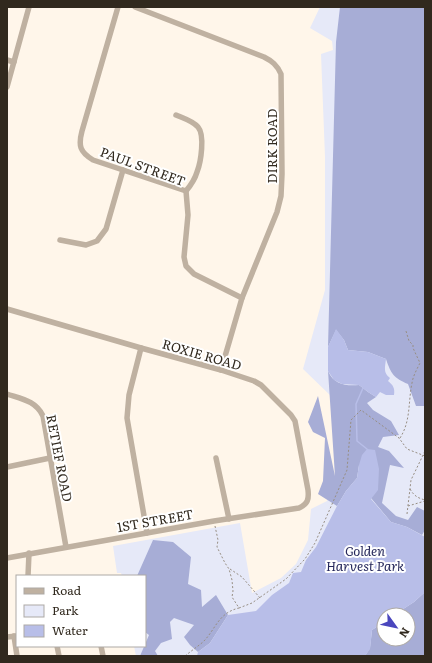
<svg xmlns="http://www.w3.org/2000/svg" width="432" height="663" font-family="Literata,serif">
  <style>
    .green { fill: #e6e9f8; fill-rule: evenodd }
    .forest { fill: #a7add6 }
    .water { fill: #b8bee8 }
    .lines { fill: none; stroke-linecap: round; stroke-linejoin: round }
    .stream { stroke: #b8bee8; stroke-width: 1.5 }
    .path { stroke: #978e83; stroke-width: 1; stroke-dasharray: 2 2; stroke-linecap: butt }
    .street { stroke: #bfb1a1; stroke-width: 5.5 }
    .labels { text-anchor: middle; dominant-baseline: central; stroke-width: 4; stroke-linejoin: round; paint-order: stroke }
    .street-label { font-size: 13px; fill: #31291e; stroke: #fff }
    .park-label { font-size: 13px; font-style: italic; fill: #26285b; stroke: #fff }
  </style>
  <rect width="100%" height="100%" fill="#fff6ea"/>
  <path class="green" d="M 320,7 L 425,7 L 425,656 L 136,656 L 134,646 L 145,646 L 145,576 L 122,576 L 121,573 L 117,573 L 113,546 L 240,523 L 252,593 L 281,578 L 296,564 L 308,540 L 311,509 L 327,501 L 335,481 L 333,398 L 303,369 L 325,290 L 325,157 L 321,54 L 333,50 L 332,41 L 310,28 ZM 384,615 L 408,615 L 408,639 L 384,639 Z"/>
  <g class="forest">
    <path d="M 340,7 L 425,7 L 425,406 L 416,406 L 408,384 C 394,378 391,374 386,359 L 368,352 L 348,350 L 344,340 L 336,330 L 328,347 L 336,42 Z"/>
    <path d="M 328,371 C 334,385 346,386 359,385 L 368,392 L 376,397 L 367,403 L 373,410 L 391,421 L 399,435 L 383,437 L 378,447 L 389,451 L 404,468 L 390,465 L 382,503 L 396,516 L 408,520 L 417,507 L 425,511 L 425,530 L 422,535 L 407,527 L 391,522 L 371,498 L 359,465 L 357,478 L 346,491 L 337,506 L 318,494 L 323,481 L 325,438 L 313,432 L 308,422 L 318,396 L 335,476 Z"/>
    <path d="M 153,540 L 173,542 L 191,557 L 188,584 L 201,590 L 202,607 L 216,595 L 228,615 L 210,643 L 198,652 L 190,645 L 184,637 L 194,625 L 174,618 L 170,622 L 172,639 L 161,643 L 155,651 L 158,656 L 140,656 L 149,635 L 145,632 L 145,576 L 137,576 Z"/>
    <path d="M 425,592 L 425,656 L 365,656 L 370,648 L 372,630 L 384,622 L 384,639 L 408,639 L 408,615 L 394,615 L 414,602 Z"/>
  </g>
  <g class="water">
    <path d="M 336,329 L 344,340 L 348,350 L 368,352 L 386,359 C 385,367 383,373 390,378 L 388,381 C 393,385 395,388 394,395 L 386,395 L 380,392 L 376,397 L 368,392 L 359,385 L 342,384 L 334,380 L 328,371 L 328,347 Z"/>
    <path d="M 367,449 L 375,450 L 379,469 L 378,490 L 371,499 L 391,522 L 407,527 L 425,537 L 425,592 L 414,602 L 394,615 L 384,615 L 384,622 L 372,630 L 370,649 L 365,656 L 197,656 L 198,652 L 210,643 L 228,615 L 256,611 L 272,595 L 289,583 L 293,573 L 301,572 L 306,560 L 316,547 L 337,506 L 346,491 L 357,478 L 359,465 L 362,455 Z"/>
  </g>
  <g class="lines">
    <path class="stream" d="M 363,388 L 356,404 L 357,441 L 367,449"/>
    <g class="path">
      <path d="M 400,438 C 411,421 408,402 412,383 C 413,376 417,369 420,363 L 413,348 L 413,345 L 409,341 L 406,331"/>
      <path d="M 410,489 C 414,496 418,498 425,500"/>
      <path d="M 408,506 L 425,501"/>
      <path d="M 407,514 L 411,480 L 425,451"/>
      <path d="M 215,526 L 218,540 L 217,547 L 225,563 L 229,569 L 232,580 L 233,591 L 232,597 L 239,608 L 252,603 L 286,579 L 305,559 L 315,543 L 347,470 L 351,420 L 361,410 L 399,438 L 407,449 L 425,456"/>
      <path d="M 230,569 L 242,577 L 260,598"/>
      <path d="M 185,656 C 191,651 197,647 203,642 C 216,629 218,613 239,608"/>
    </g>
    <g class="street">
      <path d="M 118,7 L 82,131 C 78,146 80,152 93,160 L 186,191 L 188,215 L 184,257 L 186,266 L 194,274 L 242,298"/>
      <path d="M 135,7 L 264,57 C 272,61 277,65 281,74 L 282,174 L 281,196 L 277,212 L 242,298 L 221,370"/>
      <path d="M 7,60 L 14,62"/>
      <path d="M 7,87 L 29,7"/>
      <path d="M 176,115 C 183,118 193,121 198,127 C 205,135 201,162 197,172 C 195,179 191,185 186,191"/>
      <path d="M 60,240 L 86,245 L 97,241 L 106,229 L 123,170"/>
      <path d="M 7,309 L 141,348 L 221,370 L 254,381 L 261,385 L 291,415 L 295,421 L 308,490 C 309,499 308,504 299,508 L 214,521 L 7,558"/>
      <path d="M 141,348 L 129,395 L 127,418 L 147,533"/>
      <path d="M 7,394 C 22,399 36,401 43,416 L 66,547"/>
      <path d="M 216,458 L 229,519"/>
      <path d="M 7,467 L 50,458"/>
      <path d="M 28,576 L 29,553"/>
      <path d="M 14,636 L 17,656"/>
      <path d="M 7,637 L 17,636"/>
      <path d="M 57,646 L 59,656"/>
      <path d="M 101,646 L 103,656"/>
    </g>
  </g>
  <g class="labels">
    <g class="street-label">
      <text transform="translate(271 146) rotate(-90)">DIRK ROAD</text>
      <text transform="translate(143 166) rotate(20)">PAUL STREET</text>
      <text transform="translate(202 354) rotate(16)">ROXIE ROAD</text>
      <text transform="translate(60 458) rotate(79)">RETIEF ROAD</text>
      <text transform="translate(155 520) rotate(-10)">1ST STREET</text>
    </g>
    <g class="park-label">
      <text x="365" y="550">Golden<tspan x="365" dy="15">Harvest Park</tspan></text>
    </g>
  </g>
  <rect width="432" height="663" fill="none" stroke="#31291e" stroke-width="16"/>
  <rect x="16" y="575" width="130" height="72" fill="#ffffff" stroke="#ada9a5"/>
  <rect x="24" y="588" width="20" height="6" fill="#bfb1a1" stroke="#ada9a5"/>
  <text x="52" y="595" font-size="12" fill="#31291e">Road</text>
  <rect x="24" y="605" width="20" height="12" fill="#e6e9f8" stroke="#ada9a5"/>
  <text x="52" y="615" font-size="12" fill="#31291e">Park</text>
  <rect x="24" y="625" width="20" height="12" fill="#b8bee8" stroke="#ada9a5"/>
  <text x="52" y="635" font-size="12" fill="#31291e">Water</text>
  <g transform="translate(396 627) rotate(123)"><circle r="19" fill="#ffffff" stroke="#ada9a5"/>
  <path d="M0-3L7 15L0 10L-7 15Z" fill="#4a46bd"/>
  <text y="-6" font-size="11" font-weight="bold" text-anchor="middle" fill="#31291e">N</text>
  </g>
</svg>
